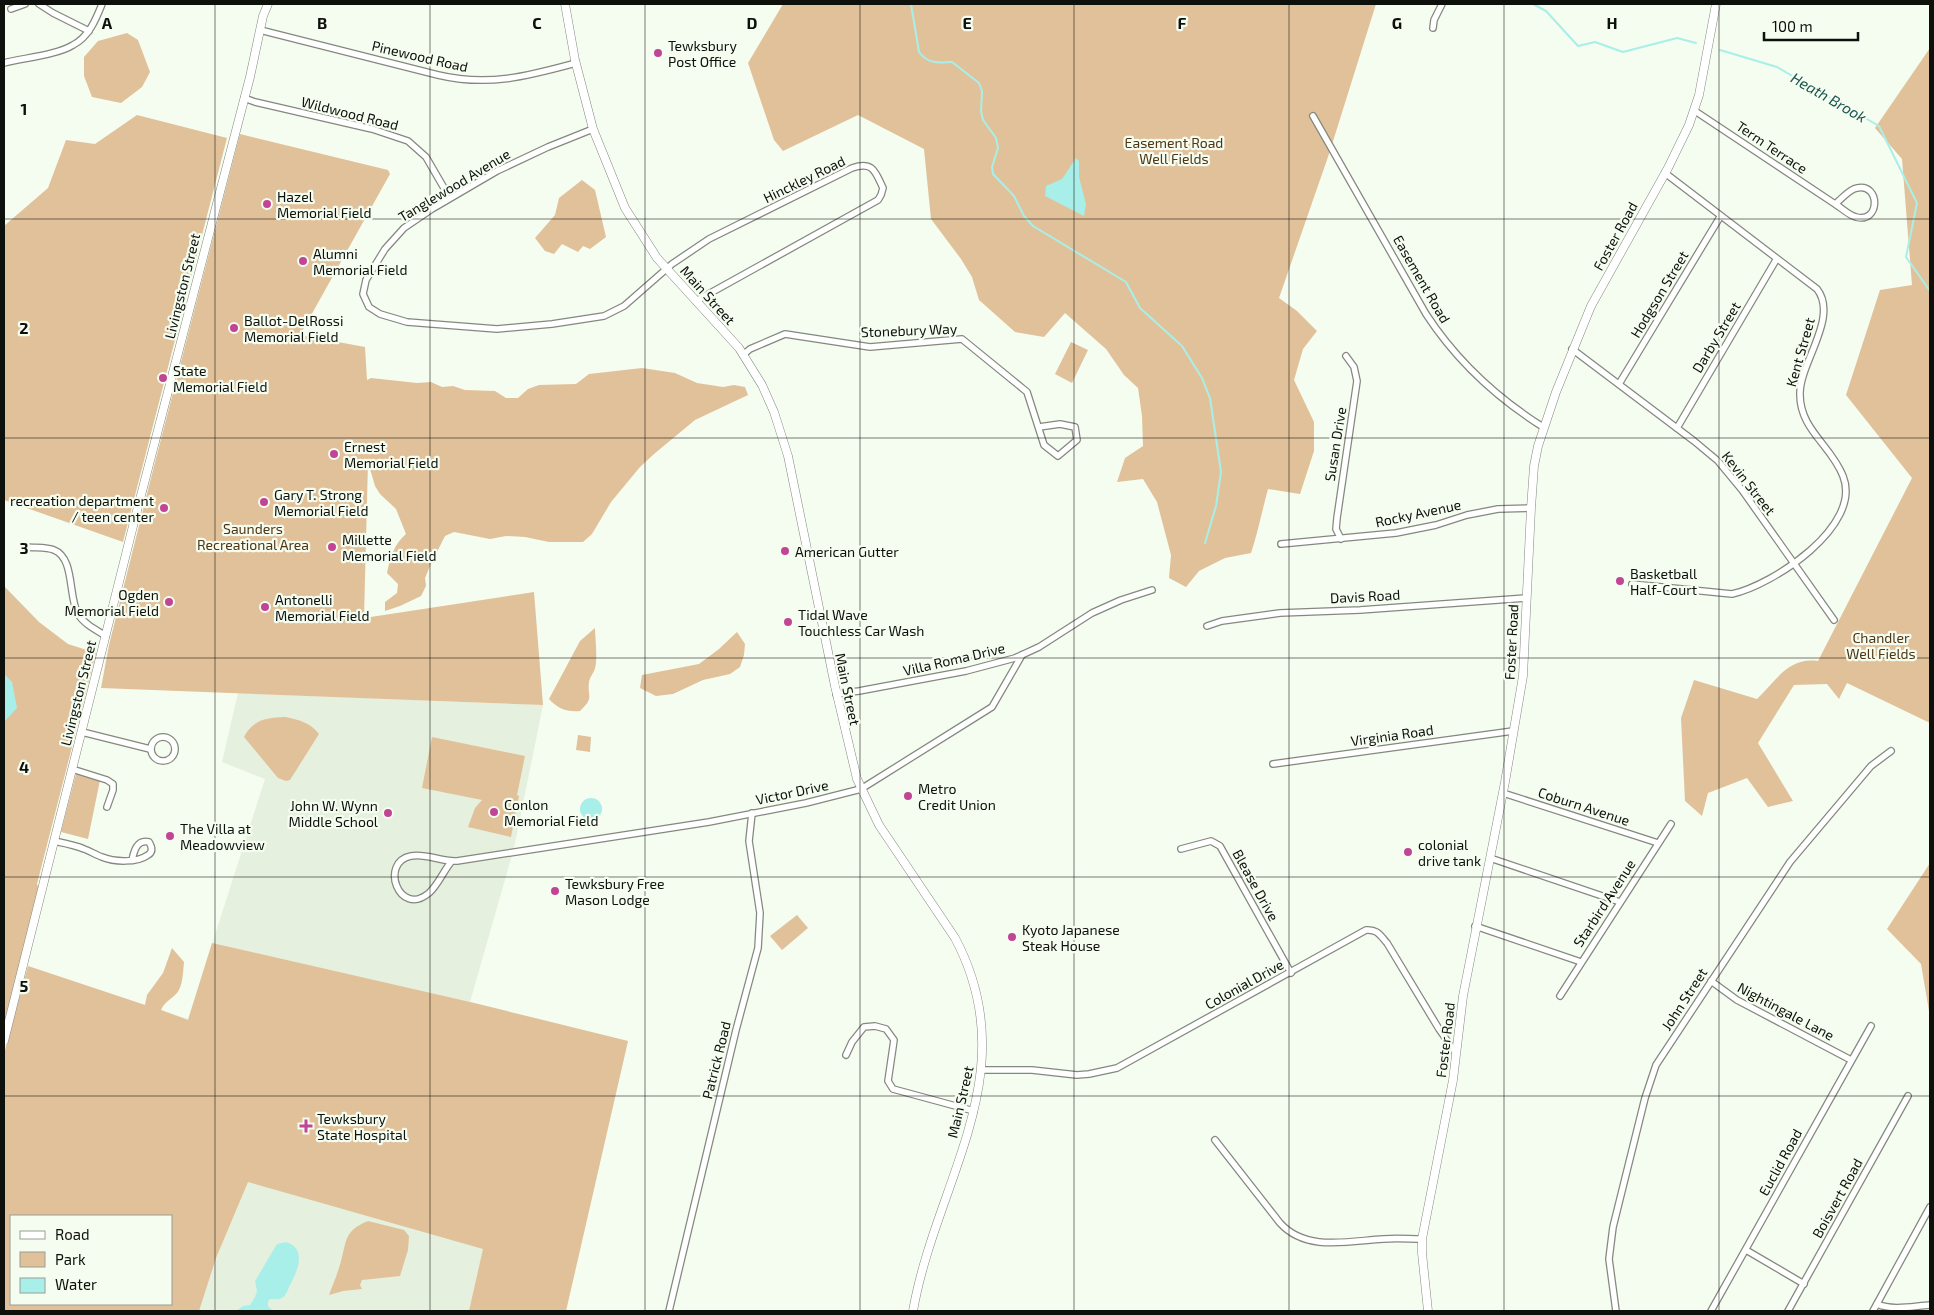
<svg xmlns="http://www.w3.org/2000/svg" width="1934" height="1315" font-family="'Exo 2',sans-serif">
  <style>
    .built { fill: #e6f0de; fill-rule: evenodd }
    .green { fill: #e1c199; fill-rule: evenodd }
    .water { fill: #a9efe9 }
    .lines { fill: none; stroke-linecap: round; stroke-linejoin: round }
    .stream { stroke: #a9efe9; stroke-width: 2 }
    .street-casing { stroke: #83897e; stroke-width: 8 }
    .secondary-casing { stroke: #83897e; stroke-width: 9 }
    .street { stroke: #fff; stroke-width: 5.5 }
    .secondary { stroke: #fff; stroke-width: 8 }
    .grid { fill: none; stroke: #0e100c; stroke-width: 1; stroke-opacity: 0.55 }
    .poi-dot { fill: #c14595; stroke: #f5fcf0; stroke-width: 2 }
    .labels { text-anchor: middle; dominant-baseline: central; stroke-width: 4.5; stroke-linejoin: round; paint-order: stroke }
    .poi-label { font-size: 14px; fill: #0e100c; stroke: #f5fcf0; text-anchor: start }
    .street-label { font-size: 14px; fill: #0e100c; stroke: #f5fcf0 }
    .park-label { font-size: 14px; fill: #4e3513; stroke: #f5fcf0 }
    .water-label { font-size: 15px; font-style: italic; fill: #1b5652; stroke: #f5fcf0 }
    .grid-label { font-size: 16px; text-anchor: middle; font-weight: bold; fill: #0e100c; stroke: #f5fcf0; stroke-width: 4.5; stroke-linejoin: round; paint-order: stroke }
  </style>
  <rect width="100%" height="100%" fill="#f5fcf0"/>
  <path class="built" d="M 238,693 L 543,705 L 514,848 L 470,1002 L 628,1041 L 566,1311 L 4,1311 L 28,966 L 188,1019 L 265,779 L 222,762 ZM 11,1216 L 171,1216 L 171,1304 L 11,1304 Z"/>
  <g class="green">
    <path d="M 783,4 L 1376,4 L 1329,154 L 1279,298 L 1297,311 L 1317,331 L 1303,349 L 1294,380 L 1314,422 L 1314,451 L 1300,494 L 1268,489 C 1262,511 1258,532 1251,553 L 1225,558 L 1199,571 L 1186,587 L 1169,578 L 1171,555 L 1157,502 L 1143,479 L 1117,482 L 1125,458 L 1143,446 L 1142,416 L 1138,388 L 1124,375 L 1106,349 L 1065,313 L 1044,337 L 1015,332 L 979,300 L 972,277 L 961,259 L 931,219 L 924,149 L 858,115 L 783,151 L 774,140 L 748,63 Z"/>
    <path d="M 127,33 L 138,40 L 150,72 L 142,87 L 121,103 L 92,97 L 84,76 L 84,57 L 98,41 Z"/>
    <path d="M 1930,48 L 1930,723 L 1847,683 L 1839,699 L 1827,684 L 1794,685 L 1758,743 L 1793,801 L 1768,807 L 1747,778 L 1708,793 L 1702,816 L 1685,801 L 1681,718 L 1694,680 L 1757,699 C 1777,680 1788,657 1818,661 L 1912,478 L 1846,395 L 1880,290 L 1912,285 L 1902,159 L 1875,128 Z"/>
    <path d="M 137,115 L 227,138 L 123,542 L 4,500 L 4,226 L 48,188 L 66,140 L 95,144 Z"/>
    <path d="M 240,134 L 388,170 L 390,174 L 300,335 L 365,347 L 367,380 L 371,378 L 417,383 L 431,382 L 442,387 L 453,386 L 465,390 L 495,391 L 506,398 L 518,398 L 528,389 L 539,385 L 576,384 L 589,374 L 642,368 L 675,373 L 697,383 L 723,387 L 734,385 L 745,387 L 748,395 L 695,420 L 654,454 L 640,467 L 611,502 L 592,534 L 583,542 L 549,542 L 525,537 L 506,536 L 490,539 L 454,532 L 445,536 L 430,566 L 425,578 L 426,586 L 421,596 L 400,606 L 385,611 L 385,602 L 397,593 L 398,584 L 387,573 C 390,558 394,544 406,534 L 396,509 L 380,494 L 375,486 L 368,462 L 364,618 L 534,592 L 543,705 L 101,688 L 109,645 L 152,474 Z"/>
    <path d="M 582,180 L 595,190 L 606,237 L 590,249 L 583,246 L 578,252 L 562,244 L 554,254 L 545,251 L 535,238 L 555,215 L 559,198 Z"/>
    <path d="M 1071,342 L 1088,350 L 1072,383 L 1055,374 Z"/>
    <path d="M 4,586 L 39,622 L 68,644 L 96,653 L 37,884 L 39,889 L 4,1024 Z"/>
    <path d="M 595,628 C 595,636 598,662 595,668 C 594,673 590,676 589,682 C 587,697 595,697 580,711 C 567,712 558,709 549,699 L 580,641 Z"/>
    <path d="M 737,632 L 745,644 L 744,655 L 740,667 L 730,674 L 703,680 L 673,694 L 656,696 L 640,688 L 642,675 L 699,664 L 719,649 Z"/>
    <path d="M 285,717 C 299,720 310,722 319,734 L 290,780 L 286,781 L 278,778 L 244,737 C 253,719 267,718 285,717 Z"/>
    <path d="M 578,735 L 591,737 L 590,752 L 576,750 Z"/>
    <path d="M 432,737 L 525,756 L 517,795 L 519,796 L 511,837 L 468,827 L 475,808 L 482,800 L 422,788 Z"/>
    <path d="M 76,774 L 100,780 L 88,839 L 61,832 Z"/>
    <path d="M 1930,863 L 1930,1017 L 1921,964 L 1887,929 Z"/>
    <path d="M 797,915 L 808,928 L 782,950 L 770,936 Z"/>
    <path d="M 212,943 L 470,1002 L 628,1041 L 566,1311 L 469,1311 L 483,1249 L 248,1182 L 216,1258 L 199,1311 L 4,1311 L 4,1054 L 28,966 L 145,1005 L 147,995 L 163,973 L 172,948 L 184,962 C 183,971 183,986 177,993 C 171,1000 165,1001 161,1010 L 188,1020 ZM 11,1216 L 171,1216 L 171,1304 L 11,1304 Z"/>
    <path d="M 368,1221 L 404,1230 L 409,1236 L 408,1250 L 400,1276 L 362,1280 L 360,1285 L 362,1289 L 343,1291 L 329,1295 C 333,1284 338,1273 341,1261 C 347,1240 344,1231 368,1221 Z"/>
  </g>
  <g class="water">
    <path d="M 1076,158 L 1079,161 L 1079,177 L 1086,204 L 1084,216 L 1045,196 L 1046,186 L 1062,179 Z"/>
    <path d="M 4,674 L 12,682 L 17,708 L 4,722 Z"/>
    <circle cx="591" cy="809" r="11"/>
    <path d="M 286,1242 C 307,1248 298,1271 290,1285 C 288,1289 286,1296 282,1298 C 279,1300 274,1299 270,1299 L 268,1302 L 268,1306 L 273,1311 L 236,1311 L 243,1306 L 250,1305 L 255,1297 L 257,1291 L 255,1281 L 277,1244 Z"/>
  </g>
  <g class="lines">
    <g class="stream">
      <path d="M 911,4 L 919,52 C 928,64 938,63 952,62 L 979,83 L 982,91 L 981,111 L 983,120 L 996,138 L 998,148 L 992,167 L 993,174 L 1014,196 L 1024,216 L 1033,226 L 1126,282 L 1140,308 L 1182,346 L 1202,378 L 1210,398 L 1221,472 L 1216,506 L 1205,543"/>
      <path d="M 1533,4 L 1546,11 L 1578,46 L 1595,42 L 1623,52 L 1677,38 L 1696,43"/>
      <path d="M 1720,50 L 1777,67 L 1879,126 L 1917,203 L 1906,257 L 1930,291"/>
    </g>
    <g class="street-casing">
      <g id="street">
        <path d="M 39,4 L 53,13 L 89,31"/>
        <path d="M 11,9 L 25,4"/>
        <path d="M 1433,28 L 1434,20 L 1442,4"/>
        <path d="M 260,30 L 438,75 C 489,87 528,76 576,63"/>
        <path d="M 4,63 C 23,58 57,55 73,45 C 89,37 96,19 102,4"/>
        <path d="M 244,98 L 255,102 L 372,129 L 408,141 L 426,157 L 444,188 L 446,194 L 445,201"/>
        <path d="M 1695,111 L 1835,204 C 1842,208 1848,215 1856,217 C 1880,224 1881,183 1857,188 C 1849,189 1842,199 1835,204"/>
        <path d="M 1313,116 L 1426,314 C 1456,360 1497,398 1543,427"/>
        <path d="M 593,129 L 548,147 L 497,171 L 432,209 L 404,228 L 385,249 L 366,280 L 363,294 L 369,307 L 380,314 L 407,322 L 497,329 L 552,324 L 604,316 L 624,306 L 672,264 L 709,239 L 852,168 C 873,161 875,171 883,188 L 881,195 L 878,200 L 696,301"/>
        <path d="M 1572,349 L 1694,441 L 1718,461 L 1742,490 L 1834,620"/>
        <path d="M 743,355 L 750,349 L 785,334 L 870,347 L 962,339 L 1027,392 L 1044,445 L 1058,456 L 1077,440 L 1075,427 L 1060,424 L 1039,427"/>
        <path d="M 1619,384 L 1720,217"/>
        <path d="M 1677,428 L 1776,260"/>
        <path d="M 1341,539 L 1336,529 L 1337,518 L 1357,381 L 1354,367 L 1346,356"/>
        <path d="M 1281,544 L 1396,533 L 1436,525 L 1467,515 L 1498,509 L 1531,508"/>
        <path d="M 27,547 C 35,548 47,547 54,550 C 75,558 68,597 78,614 C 84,624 96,630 106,636"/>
        <path d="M 1632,584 L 1732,594 C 1773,585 1863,526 1843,476 C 1831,445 1799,429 1800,393 C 1800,363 1839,317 1817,289 L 1665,173"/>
        <path d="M 1207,626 L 1222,621 L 1280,613 L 1360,610 L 1526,598"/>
        <path d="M 836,694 L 859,691 L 966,671 L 1015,658 L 1039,647 L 1092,613 L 1121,600 L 1152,590"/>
        <path d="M 82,732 L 150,749"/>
        <circle cx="163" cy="749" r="12"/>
        <path d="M 1273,764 L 1513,731"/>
        <path d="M 72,769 L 107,780 L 113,784 L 113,790 L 107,807"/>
        <path d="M 1503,793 L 1658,843"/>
        <path d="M 54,841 C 64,843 75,845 84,849 C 90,851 96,855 102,857 C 114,862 137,863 148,855 C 153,852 152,847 149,842 C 137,839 134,851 132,860"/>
        <path d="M 1181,849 L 1211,841 L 1220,846 L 1291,973"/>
        <path d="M 1490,858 L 1620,902"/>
        <path d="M 451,862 C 443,872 438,885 429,893 C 399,918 379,862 411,856 C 426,853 442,862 457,861 L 709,822 L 806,803 L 861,789 L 992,707 L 1022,655"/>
        <path d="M 1475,926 L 1581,962"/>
        <path d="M 1711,981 L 1737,1000 L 1851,1060"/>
        <path d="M 1560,996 L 1671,824"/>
        <path d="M 846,1055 L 852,1042 L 864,1027 L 875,1026 L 886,1029 L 894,1040 L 888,1081 L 893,1089 L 974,1111"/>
        <path d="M 982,1070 L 1032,1070 L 1077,1075 L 1089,1074 L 1117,1068 L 1366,930 C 1377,929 1380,935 1387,943 L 1439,1029 L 1455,1052"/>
        <path d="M 1215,1140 L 1280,1223 C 1306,1252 1349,1241 1383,1239 C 1396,1238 1409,1239 1422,1239"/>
        <path d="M 1746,1250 L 1804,1284"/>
        <path d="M 1877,1304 C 1893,1311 1913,1306 1930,1305"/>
        <path d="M 669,1311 L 736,1030 L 758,948 L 760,913 L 749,841 L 752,813"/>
        <path d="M 1616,1311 L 1609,1259 L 1613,1227 L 1645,1098 L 1656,1065 L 1790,862 L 1871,766 L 1891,751"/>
        <path d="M 1711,1311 L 1871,1026"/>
        <path d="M 1788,1311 L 1908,1096"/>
        <path d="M 1873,1311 L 1930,1207"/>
      </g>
    </g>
    <g class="secondary-casing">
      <g id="secondary">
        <path d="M 565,4 L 575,60 L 593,129 L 625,208 L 657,258 L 739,348 L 762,385 L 774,412 L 788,456 L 835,686 L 857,779 L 879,825 L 955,938 C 1027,1073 936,1180 913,1311"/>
        <path d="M 4,1041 L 133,526 L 250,77 L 263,16 L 268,4"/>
        <path d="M 1428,1311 L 1422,1253 L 1422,1239 L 1453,1080 L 1463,996 L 1505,782 L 1523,676 L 1531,508 L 1534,466 L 1538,446 L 1556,392 L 1591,306 L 1668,168 L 1689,125 L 1699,95 L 1716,4"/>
      </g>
    </g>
    <use href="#street" class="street"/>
    <use href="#secondary" class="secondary"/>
  </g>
  <path class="grid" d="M 215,4 L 215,1311M 430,4 L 430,1311M 645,4 L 645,1311M 860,4 L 860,1311M 1074,4 L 1074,1311M 1289,4 L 1289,1311M 1504,4 L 1504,1311M 1719,4 L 1719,1311M 4,219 L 1930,219M 4,438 L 1930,438M 4,658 L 1930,658M 4,877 L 1930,877M 4,1096 L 1930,1096"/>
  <g class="poi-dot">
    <circle cx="658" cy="53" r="5"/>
    <circle cx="267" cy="204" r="5"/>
    <circle cx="303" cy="261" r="5"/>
    <circle cx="234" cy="328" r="5"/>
    <circle cx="163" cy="378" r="5"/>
    <circle cx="334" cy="454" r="5"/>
    <circle cx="264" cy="502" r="5"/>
    <circle cx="164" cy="508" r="5"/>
    <circle cx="332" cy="547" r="5"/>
    <circle cx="785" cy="551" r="5"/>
    <circle cx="1620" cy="581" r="5"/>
    <circle cx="169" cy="602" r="5"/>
    <circle cx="265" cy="607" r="5"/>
    <circle cx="788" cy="622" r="5"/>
    <circle cx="908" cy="796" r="5"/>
    <circle cx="494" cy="812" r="5"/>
    <circle cx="388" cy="813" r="5"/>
    <circle cx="170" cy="836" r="5"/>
    <circle cx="1408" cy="852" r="5"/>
    <circle cx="555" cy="891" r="5"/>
    <circle cx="1012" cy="937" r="5"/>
    <path d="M303.5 1118.5h5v5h5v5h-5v5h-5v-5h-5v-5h5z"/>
  </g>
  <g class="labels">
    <g class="poi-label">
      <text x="668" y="45">Tewksbury<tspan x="668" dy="16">Post Office</tspan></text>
      <text x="277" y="196">Hazel<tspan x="277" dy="16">Memorial Field</tspan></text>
      <text x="313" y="253">Alumni<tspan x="313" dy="16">Memorial Field</tspan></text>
      <text x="244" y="320">Ballot-DelRossi<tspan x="244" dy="16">Memorial Field</tspan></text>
      <text x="173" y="370">State<tspan x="173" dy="16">Memorial Field</tspan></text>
      <text x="344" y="446">Ernest<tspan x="344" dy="16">Memorial Field</tspan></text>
      <text x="274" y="494">Gary T. Strong<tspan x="274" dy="16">Memorial Field</tspan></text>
      <text x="154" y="500" text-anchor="end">recreation department<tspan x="154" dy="16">/ teen center</tspan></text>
      <text x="342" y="539">Millette<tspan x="342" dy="16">Memorial Field</tspan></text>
      <text x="795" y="551">American Gutter</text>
      <text x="1630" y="573">Basketball<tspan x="1630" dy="16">Half-Court</tspan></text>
      <text x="159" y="594" text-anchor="end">Ogden<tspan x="159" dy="16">Memorial Field</tspan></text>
      <text x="275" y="599">Antonelli<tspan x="275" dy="16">Memorial Field</tspan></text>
      <text x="798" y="614">Tidal Wave<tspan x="798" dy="16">Touchless Car Wash</tspan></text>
      <text x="918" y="788">Metro<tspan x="918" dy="16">Credit Union</tspan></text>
      <text x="504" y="804">Conlon<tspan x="504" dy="16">Memorial Field</tspan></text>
      <text x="378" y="805" text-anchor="end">John W. Wynn<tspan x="378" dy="16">Middle School</tspan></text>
      <text x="180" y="828">The Villa at<tspan x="180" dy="16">Meadowview</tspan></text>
      <text x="1418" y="844">colonial<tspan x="1418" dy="16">drive tank</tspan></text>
      <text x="565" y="883">Tewksbury Free<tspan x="565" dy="16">Mason Lodge</tspan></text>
      <text x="1022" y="929">Kyoto Japanese<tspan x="1022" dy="16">Steak House</tspan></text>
      <text x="317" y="1118">Tewksbury<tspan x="317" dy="16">State Hospital</tspan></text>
    </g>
    <g class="street-label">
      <text transform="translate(420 56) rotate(13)">Pinewood Road</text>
      <text transform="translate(350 113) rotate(14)">Wildwood Road</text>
      <text transform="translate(1772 147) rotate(34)">Term Terrace</text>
      <text transform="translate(804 179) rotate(-26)">Hinckley Road</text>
      <text transform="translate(454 185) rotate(-31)">Tanglewood Avenue</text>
      <text transform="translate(1615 236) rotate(-61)">Foster Road</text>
      <text transform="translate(1422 279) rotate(60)">Easement Road</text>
      <text transform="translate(182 286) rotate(-76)">Livingston Street</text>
      <text transform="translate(1659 294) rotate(-59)">Hodgson Street</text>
      <text transform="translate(708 295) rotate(48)">Main Street</text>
      <text transform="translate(909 330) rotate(-2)">Stonebury Way</text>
      <text transform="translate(1716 337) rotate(-59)">Darby Street</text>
      <text transform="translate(1800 352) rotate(-74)">Kent Street</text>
      <text transform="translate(1335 444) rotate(-81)">Susan Drive</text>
      <text transform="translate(1749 483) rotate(52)">Kevin Street</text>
      <text transform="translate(1418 513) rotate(-12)">Rocky Avenue</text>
      <text transform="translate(1365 596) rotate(-3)">Davis Road</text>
      <text transform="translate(1511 642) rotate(-87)">Foster Road</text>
      <text transform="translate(954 659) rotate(-13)">Villa Roma Drive</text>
      <text transform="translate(848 689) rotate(78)">Main Street</text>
      <text transform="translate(78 693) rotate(-76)">Livingston Street</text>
      <text transform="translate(1392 735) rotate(-8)">Virginia Road</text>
      <text transform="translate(792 792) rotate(-12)">Victor Drive</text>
      <text transform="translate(1584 806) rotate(18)">Coburn Avenue</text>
      <text transform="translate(1256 885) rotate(61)">Blease Drive</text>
      <text transform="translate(1604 903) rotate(-57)">Starbird Avenue</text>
      <text transform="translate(1244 984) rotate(-29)">Colonial Drive</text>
      <text transform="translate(1684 999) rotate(-57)">John Street</text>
      <text transform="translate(1786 1011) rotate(28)">Nightingale Lane</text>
      <text transform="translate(1445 1040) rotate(-83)">Foster Road</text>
      <text transform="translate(716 1060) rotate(-76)">Patrick Road</text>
      <text transform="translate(960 1102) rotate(-77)">Main Street</text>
      <text transform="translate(1780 1162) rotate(-61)">Euclid Road</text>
      <text transform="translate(1837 1198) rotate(-61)">Boisvert Road</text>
    </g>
    <g class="park-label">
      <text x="1174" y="142">Easement Road<tspan x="1174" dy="16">Well Fields</tspan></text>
      <text x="253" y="528">Saunders<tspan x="253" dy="16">Recreational Area</tspan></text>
      <text x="1881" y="637">Chandler<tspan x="1881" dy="16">Well Fields</tspan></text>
    </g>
    <g class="water-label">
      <text transform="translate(1829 97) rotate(30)">Heath Brook</text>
    </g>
  </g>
  <g class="grid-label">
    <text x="107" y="29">A</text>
    <text x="322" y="29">B</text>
    <text x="537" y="29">C</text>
    <text x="752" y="29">D</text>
    <text x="967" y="29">E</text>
    <text x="1182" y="29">F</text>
    <text x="1397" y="29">G</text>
    <text x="1612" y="29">H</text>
    <text x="24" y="115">1</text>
    <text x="24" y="334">2</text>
    <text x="24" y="554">3</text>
    <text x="24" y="773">4</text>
    <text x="24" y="992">5</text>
  </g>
  <rect width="1934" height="1315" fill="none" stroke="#0e100c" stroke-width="10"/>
  <rect x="10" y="1215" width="162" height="90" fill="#f5fcf0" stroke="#999e95"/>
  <rect x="20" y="1231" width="25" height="8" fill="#ffffff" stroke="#999e95"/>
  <text x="55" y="1240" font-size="15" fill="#0e100c">Road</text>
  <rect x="20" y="1252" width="25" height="15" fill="#e1c199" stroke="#999e95"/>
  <text x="55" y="1265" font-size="15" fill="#0e100c">Park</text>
  <rect x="20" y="1278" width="25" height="15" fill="#a9efe9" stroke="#999e95"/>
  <text x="55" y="1290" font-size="15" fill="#0e100c">Water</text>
  <path d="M1764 32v8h94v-8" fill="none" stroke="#0e100c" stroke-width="2.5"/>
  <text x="1772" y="32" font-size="15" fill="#0e100c" stroke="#f5fcf0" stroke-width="4" paint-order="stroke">100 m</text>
</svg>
